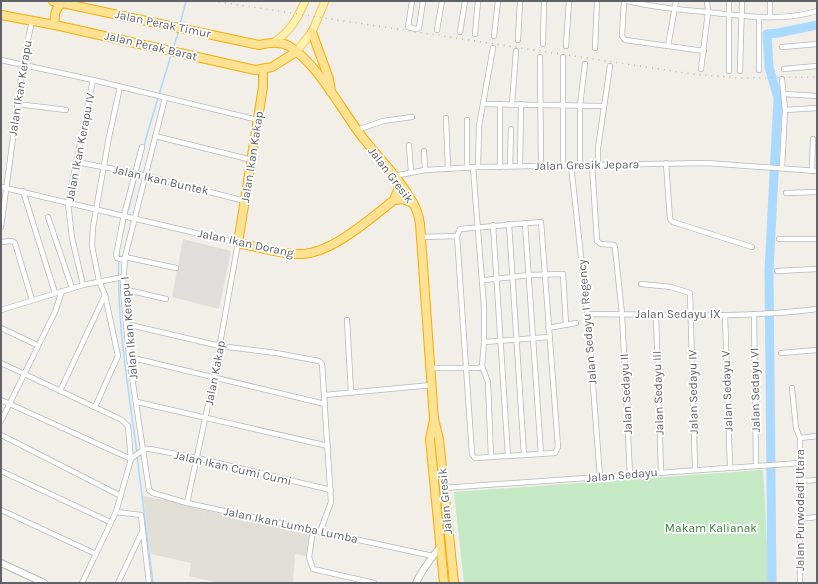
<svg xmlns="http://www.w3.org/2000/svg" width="818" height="584" font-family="Karla,sans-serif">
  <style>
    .industrial { fill: #e0deda }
    .education { fill: #e1ded6 }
    .green { fill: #c5e8c5 }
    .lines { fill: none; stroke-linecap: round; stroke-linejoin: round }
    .stream { stroke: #aadaff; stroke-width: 1.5 }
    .river { stroke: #aadaff; stroke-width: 9 }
    .street-casing { stroke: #b5b8bc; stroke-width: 6 }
    .secondary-casing { stroke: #b6babf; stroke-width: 8 }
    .primary-casing { stroke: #f2c960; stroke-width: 9 }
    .highway-casing { stroke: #f9ab00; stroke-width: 10 }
    .street { stroke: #fff; stroke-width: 4.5 }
    .secondary { stroke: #fff; stroke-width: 6 }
    .primary { stroke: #fff2af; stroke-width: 7 }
    .highway { stroke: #fde293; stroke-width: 8 }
    .rail { stroke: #b6b7b8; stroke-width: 1.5; stroke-dasharray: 1 5; stroke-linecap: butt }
    .labels { text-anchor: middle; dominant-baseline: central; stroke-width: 3.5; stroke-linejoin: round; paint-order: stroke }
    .street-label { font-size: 12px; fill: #5f6368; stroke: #fff }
    .park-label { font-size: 12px; fill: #348238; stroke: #fff }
  </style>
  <rect width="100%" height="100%" fill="#f1efe8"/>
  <path class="industrial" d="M 183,239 L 231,251 L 219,309 L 172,297 Z"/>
  <path class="education" d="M 143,496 L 164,500 L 164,499 L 205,509 L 202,525 L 205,510 L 309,533 L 306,556 L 295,554 L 293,583 L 218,583 L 189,576 L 191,563 L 151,554 Z"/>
  <path class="green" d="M 763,470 L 769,582 L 464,583 L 454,492 Z"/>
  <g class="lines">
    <g class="stream">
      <path d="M 180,24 L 186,1"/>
      <path d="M 173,49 L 179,30"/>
      <path d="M 127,215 L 148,131 L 171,55"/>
      <path d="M 119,252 C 116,319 128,386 137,453"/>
      <path d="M 137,456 L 153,583"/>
    </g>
    <path class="river" d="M 772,583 L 769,271 L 778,98 L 769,67 L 767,34 L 778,33 L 817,25"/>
    <g class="street-casing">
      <g id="street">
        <path d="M 412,1 L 408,27 L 416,29 L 419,28 L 423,1"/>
        <path d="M 624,1 L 622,36 L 625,40 L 704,51"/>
        <path d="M 627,1 C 653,7 680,10 707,12 C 743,16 781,22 817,11"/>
        <path d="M 770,1 L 770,17"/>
        <path d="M 759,17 L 759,70"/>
        <path d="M 437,30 L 442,1"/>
        <path d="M 460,32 L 465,1"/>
        <path d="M 475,34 L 478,1"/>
        <path d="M 494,36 L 498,1"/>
        <path d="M 518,40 L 520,1"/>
        <path d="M 543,44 L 544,1"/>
        <path d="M 566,46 L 569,1"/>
        <path d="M 668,46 L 676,1"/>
        <path d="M 782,47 L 817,44"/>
        <path d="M 595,48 L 597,1"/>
        <path d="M 540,57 L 541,165"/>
        <path d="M 1,60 L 93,80 L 258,120"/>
        <path d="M 701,69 L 708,12 L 707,1"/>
        <path d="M 784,69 L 817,66"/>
        <path d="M 729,71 L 729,1"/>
        <path d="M 740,71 L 742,1"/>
        <path d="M 782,79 L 785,110 L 782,168"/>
        <path d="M 784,94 L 817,96"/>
        <path d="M 165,98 L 125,257 L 123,289 L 129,357 L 149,490 L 153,493 L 187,503 L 433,556"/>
        <path d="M 17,104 L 66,110"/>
        <path d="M 484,104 L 603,106"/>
        <path d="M 512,104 L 516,51"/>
        <path d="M 785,110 L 817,108"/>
        <path d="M 446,118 L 448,169"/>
        <path d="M 467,120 L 467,168"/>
        <path d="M 357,130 L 383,121 L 412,117"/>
        <path d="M 155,136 L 252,160"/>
        <path d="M 409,145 L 411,172"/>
        <path d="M 424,151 L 425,170"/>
        <path d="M 76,162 L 135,173 L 245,201"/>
        <path d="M 666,163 L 670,219 L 673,222 L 752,247"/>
        <path d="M 563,165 L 563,57"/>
        <path d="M 571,165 L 588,321 L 600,477"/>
        <path d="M 580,165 L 580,105 L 585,64"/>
        <path d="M 592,165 L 597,241 L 601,244 L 614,245 L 615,248 L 622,314 L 630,475"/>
        <path d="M 510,166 L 511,129"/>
        <path d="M 520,166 L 521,104"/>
        <path d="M 598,166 L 598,148 L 610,66"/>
        <path d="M 473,167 L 484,307 L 484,342"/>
        <path d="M 478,167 L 479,126 L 493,48"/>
        <path d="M 500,167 L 500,104"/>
        <path d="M 812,171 L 813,139"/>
        <path d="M 394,176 L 425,170 L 478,167 L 707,163 L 817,171"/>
        <path d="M 1,187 L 238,243 L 214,377 L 187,503"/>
        <path d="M 23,191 L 55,293"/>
        <path d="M 786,193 L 817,192"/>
        <path d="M 48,217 L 72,288"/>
        <path d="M 525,223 L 541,454"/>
        <path d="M 509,224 L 524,455"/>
        <path d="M 493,225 L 508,456"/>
        <path d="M 1,227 L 23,64 L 32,20"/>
        <path d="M 422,237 L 457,236 L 460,229 L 541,222 L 558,447 L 555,453 L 475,458 L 472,454 L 457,236"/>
        <path d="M 779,239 L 817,239"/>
        <path d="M 1,242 L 12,241 L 15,243 L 32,300"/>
        <path d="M 125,257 L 176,268"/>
        <path d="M 124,260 L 117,258 L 116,255 L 124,215 L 142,147"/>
        <path d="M 777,271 L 817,269"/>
        <path d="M 485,280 L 529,275 L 563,274 L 566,325"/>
        <path d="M 641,284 L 671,287 L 690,293 L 695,469"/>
        <path d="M 83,285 L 72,238 L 68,203 L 93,80"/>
        <path d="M 123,289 L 166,299"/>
        <path d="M 1,310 L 83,285 L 123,277"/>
        <path d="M 587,314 C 663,314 741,319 817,309"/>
        <path d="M 754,314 L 756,466"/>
        <path d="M 656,315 L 661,472"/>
        <path d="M 725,315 L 730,467"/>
        <path d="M 347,320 L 351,393"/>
        <path d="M 126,324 L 220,346 L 276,353 L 319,361 L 322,364 L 331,502 L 320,532"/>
        <path d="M 1,328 L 37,345"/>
        <path d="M 548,328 L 576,323"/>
        <path d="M 781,353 L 817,350"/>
        <path d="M 129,357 L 325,404"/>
        <path d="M 1,363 L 122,420 L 128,426 L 131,459 L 116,512 L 82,583"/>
        <path d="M 482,366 L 488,382 L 491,457"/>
        <path d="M 431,368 L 479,368 L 482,366 L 484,342 L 549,337"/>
        <path d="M 792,388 L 796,428 L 800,438 L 800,583"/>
        <path d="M 60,391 L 105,295"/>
        <path d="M 325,395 L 432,385"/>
        <path d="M 1,400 L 131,459 L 144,449 L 150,449 L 197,458 L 331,490"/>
        <path d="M 137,402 L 328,446"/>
        <path d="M 95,407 L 118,356 L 105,295 L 99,281 L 92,246 L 93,227 L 109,137 L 120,87"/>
        <path d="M 1,421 L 55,312 L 62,291"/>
        <path d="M 1,435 L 121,496"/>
        <path d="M 800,438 L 817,436"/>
        <path d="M 1,471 L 110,522"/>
        <path d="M 801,481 L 817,480"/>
        <path d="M 443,488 L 801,463"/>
        <path d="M 1,510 L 96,554"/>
        <path d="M 116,512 L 141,515 L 149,583"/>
        <path d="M 800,519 L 817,517"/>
        <path d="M 313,530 L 309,557 L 313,569 L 374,583"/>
        <path d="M 118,583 L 143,530"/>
      </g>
    </g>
    <g class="secondary-casing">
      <g id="secondary">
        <path d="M 1,563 L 44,583"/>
        <path d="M 416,583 C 422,569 431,559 440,547"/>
      </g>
    </g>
    <g class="primary-casing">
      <g id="primary">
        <path d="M 273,43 C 290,32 298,18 305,1"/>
        <path d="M 296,52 L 312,32 L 325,1"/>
      </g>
    </g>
    <g class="highway-casing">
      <g id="highway">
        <path d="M 53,1 L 259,45 C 269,43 279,41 289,46 C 318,64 342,111 363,138 C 380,159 400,179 413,203 C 417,210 419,217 420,224 L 434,419 L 439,439 L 454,583"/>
        <path d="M 1,15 L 55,25 L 255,70 L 272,67 L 296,52"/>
        <path d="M 55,25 C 54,15 55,9 62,3"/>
        <path d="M 312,32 L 329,79 L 331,92"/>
        <path d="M 263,70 L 263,87 L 238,243 C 258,247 279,254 299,254 C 330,255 370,219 394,200 L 398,190 L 398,180"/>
        <path d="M 394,200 L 403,199 L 413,203"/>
        <path d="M 434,420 L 430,439 L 444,583"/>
      </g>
    </g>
    <use href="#street" class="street"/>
    <use href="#secondary" class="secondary"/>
    <use href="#primary" class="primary"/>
    <use href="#highway" class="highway"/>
    <path class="rail" d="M 213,1 L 692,74 L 739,78 L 817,77"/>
  </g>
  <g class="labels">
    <g class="street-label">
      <text transform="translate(163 24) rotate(12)">Jalan Perak Timur</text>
      <text transform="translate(151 46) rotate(13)">Jalan Perak Barat</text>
      <text transform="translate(20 88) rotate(-81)">Jalan Ikan Kerapu</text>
      <text transform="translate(80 147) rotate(-79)">Jalan Ikan Kerapu IV</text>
      <text transform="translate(252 157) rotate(-81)">Jalan Ikan Kakap</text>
      <text transform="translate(587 165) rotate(-1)">Jalan Gresik Jepara</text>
      <text transform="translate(391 175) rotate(53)">Jalan Gresik</text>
      <text transform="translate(161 180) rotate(13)">Jalan Ikan Buntek</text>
      <text transform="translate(246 243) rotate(12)">Jalan Ikan Dorang</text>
      <text x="678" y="314">Jalan Sedayu IX</text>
      <text transform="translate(587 322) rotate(-95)">Jalan Sedayu I Regency</text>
      <text transform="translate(129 328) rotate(-95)">Jalan Ikan Kerapu I</text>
      <text transform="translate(215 373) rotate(-79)">Jalan Kakap</text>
      <text transform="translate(755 390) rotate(-91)">Jalan Sedayu VI</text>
      <text transform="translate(727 391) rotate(-92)">Jalan Sedayu V</text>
      <text transform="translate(693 392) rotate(-91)">Jalan Sedayu IV</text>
      <text transform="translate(658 393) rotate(-92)">Jalan Sedayu III</text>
      <text transform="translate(626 394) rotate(-93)">Jalan Sedayu II</text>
      <text transform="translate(233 468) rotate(13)">Jalan Ikan Cumi Cumi</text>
      <text transform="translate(622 475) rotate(-5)">Jalan Sedayu</text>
      <text transform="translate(445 501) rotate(-95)">Jalan Gresik</text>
      <text transform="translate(800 510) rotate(-90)">Jalan Purwodadi Utara</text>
      <text transform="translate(291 525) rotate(12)">Jalan Ikan Lumba Lumba</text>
    </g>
    <g class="park-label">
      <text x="711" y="528">Makam Kalianak</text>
    </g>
  </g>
  <rect width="818" height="584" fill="none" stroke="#5f6368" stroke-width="4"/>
</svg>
